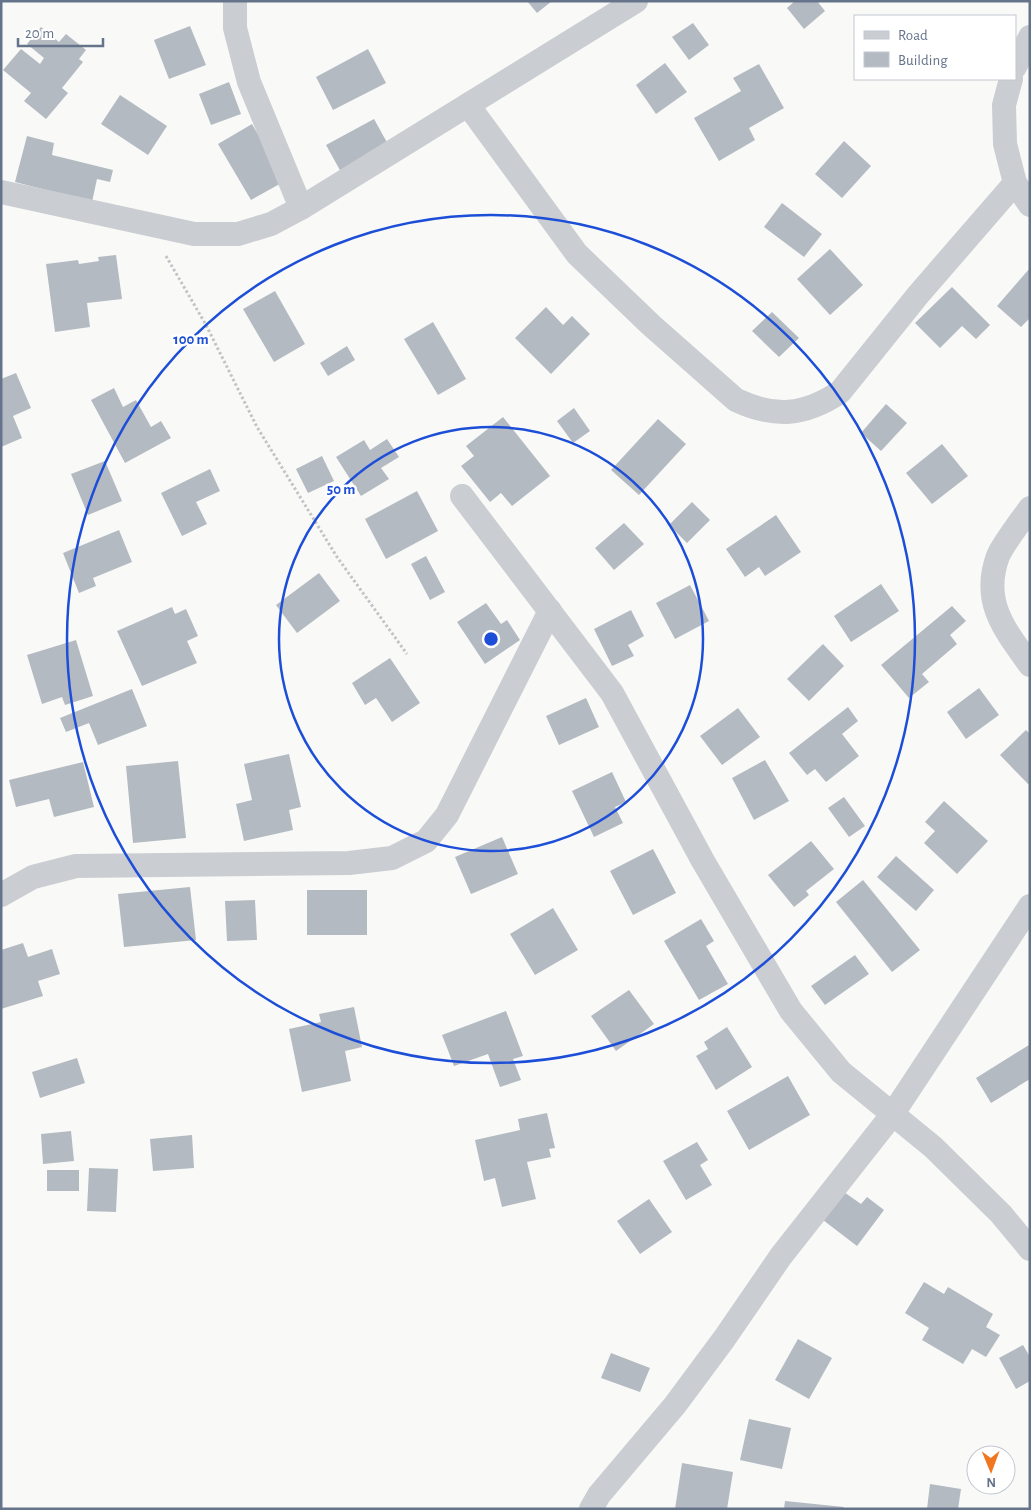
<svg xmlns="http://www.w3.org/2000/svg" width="1031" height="1510" font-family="'Alegreya Sans',sans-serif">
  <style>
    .building { fill: #b4bac2 }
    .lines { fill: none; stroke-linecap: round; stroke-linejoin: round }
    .path { stroke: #c1c3c6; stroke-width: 3; stroke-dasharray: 2.5 2.5; stroke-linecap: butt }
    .street { stroke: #cacdd1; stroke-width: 24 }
    .ring { fill: none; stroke: #1d4ed8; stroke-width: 2.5 }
    .centre { fill: #1d4ed8; stroke: #fff; stroke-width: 2.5 }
    .ring-label { font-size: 15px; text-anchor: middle; font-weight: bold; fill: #1d4ed8; stroke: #fff; stroke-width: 5; stroke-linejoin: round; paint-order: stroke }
  </style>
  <rect width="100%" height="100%" fill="#f9faf7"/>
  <g class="building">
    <path d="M 527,1 L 552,1 L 537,13 Z"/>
    <path d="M 795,1 L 817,1 L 825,11 L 804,29 L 787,8 Z"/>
    <path d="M 693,23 L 709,45 L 689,60 L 672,37 Z"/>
    <path d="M 190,26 L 206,65 L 169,79 L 154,40 Z"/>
    <path d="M 41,27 L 59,42 L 66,34 L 86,50 L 79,59 L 83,62 L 62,88 L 68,93 L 46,119 L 24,101 L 31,93 L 3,70 L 21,49 L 40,64 L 44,58 L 27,44 Z"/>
    <path d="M 368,49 L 386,83 L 333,110 L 316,77 Z"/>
    <path d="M 665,63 L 687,92 L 656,114 L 636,85 Z"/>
    <path d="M 759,64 L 784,108 L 749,128 L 755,140 L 719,161 L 694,118 L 741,91 L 733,78 Z"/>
    <path d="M 229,82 L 241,114 L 211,125 L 199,94 Z"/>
    <path d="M 120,95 L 167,126 L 148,155 L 101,124 Z"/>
    <path d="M 374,119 L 389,146 L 341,172 L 326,145 Z"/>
    <path d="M 252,124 L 285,181 L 251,200 L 218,144 Z"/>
    <path d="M 27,136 L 54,143 L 52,155 L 113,170 L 110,182 L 97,179 L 92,202 L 15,182 Z"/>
    <path d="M 844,141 L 871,166 L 842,198 L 815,174 Z"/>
    <path d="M 782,203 L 822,234 L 804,257 L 764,227 Z"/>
    <path d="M 830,249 L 863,285 L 830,315 L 797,279 Z"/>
    <path d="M 116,255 L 122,299 L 87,303 L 90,327 L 55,332 L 46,264 L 78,260 L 79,264 L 99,261 L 98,257 Z"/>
    <path d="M 1030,268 L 1030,318 L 1021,327 L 997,306 Z"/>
    <path d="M 952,287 L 990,325 L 976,339 L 962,326 L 940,348 L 915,323 Z"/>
    <path d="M 275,291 L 305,344 L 274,362 L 243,309 Z"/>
    <path d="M 546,307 L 563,325 L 572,316 L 590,334 L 551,374 L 515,338 Z"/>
    <path d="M 772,312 L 799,338 L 779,357 L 752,331 Z"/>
    <path d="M 433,322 L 466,379 L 438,395 L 404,339 Z"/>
    <path d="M 347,346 L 355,360 L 328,376 L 320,363 Z"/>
    <path d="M 16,373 L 31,408 L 13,416 L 22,438 L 1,447 L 1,379 Z"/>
    <path d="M 114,388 L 123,407 L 136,400 L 151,427 L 161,421 L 171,438 L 125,463 L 91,400 Z"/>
    <path d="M 886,404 L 907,423 L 881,451 L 861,433 Z"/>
    <path d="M 574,408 L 590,431 L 573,443 L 557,421 Z"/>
    <path d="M 503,417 L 550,476 L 512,506 L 501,493 L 490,502 L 461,466 L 474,456 L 466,446 Z"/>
    <path d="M 658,419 L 686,444 L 639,495 L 611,470 Z"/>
    <path d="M 387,439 L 399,457 L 381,468 L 389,479 L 361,496 L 336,457 L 364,440 L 370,450 Z"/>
    <path d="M 942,444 L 968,476 L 932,504 L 906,473 Z"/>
    <path d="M 322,456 L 334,481 L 308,493 L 296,469 Z"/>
    <path d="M 105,461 L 122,501 L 88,515 L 71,474 Z"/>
    <path d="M 210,469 L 220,491 L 196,502 L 207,524 L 182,536 L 161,493 Z"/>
    <path d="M 417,491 L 438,531 L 386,559 L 365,519 Z"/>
    <path d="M 692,502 L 710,520 L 687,543 L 669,525 Z"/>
    <path d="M 776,515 L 801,552 L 765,576 L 759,567 L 745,577 L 726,549 Z"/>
    <path d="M 624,523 L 644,544 L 614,570 L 595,548 Z"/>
    <path d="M 119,530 L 132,562 L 93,578 L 96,586 L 79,593 L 63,553 Z"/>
    <path d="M 426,556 L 445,592 L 430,600 L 411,564 Z"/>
    <path d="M 319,573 L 340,601 L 297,633 L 276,605 Z"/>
    <path d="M 881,584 L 899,611 L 851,642 L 834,616 Z"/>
    <path d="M 690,585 L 709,621 L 675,639 L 656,603 Z"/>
    <path d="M 486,603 L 501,624 L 507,620 L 520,640 L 485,664 L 457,622 Z"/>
    <path d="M 952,606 L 966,621 L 950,635 L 957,644 L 922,674 L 929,682 L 909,698 L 881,665 Z"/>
    <path d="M 172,607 L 175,614 L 186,609 L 198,636 L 187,641 L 197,663 L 142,686 L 117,631 Z"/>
    <path d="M 631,610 L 644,636 L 628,645 L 634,656 L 612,666 L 594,629 Z"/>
    <path d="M 76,640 L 93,696 L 65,705 L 62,697 L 42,704 L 27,655 Z"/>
    <path d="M 823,644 L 844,666 L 809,701 L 787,679 Z"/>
    <path d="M 390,658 L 420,703 L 392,722 L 376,698 L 365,705 L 352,683 Z"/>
    <path d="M 979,688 L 999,715 L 966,739 L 947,712 Z"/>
    <path d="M 132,689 L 147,726 L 98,745 L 89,723 L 66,732 L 60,718 Z"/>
    <path d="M 586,698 L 599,727 L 559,745 L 546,716 Z"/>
    <path d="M 848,707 L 858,721 L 842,734 L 859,756 L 826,782 L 815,769 L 807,775 L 789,753 Z"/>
    <path d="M 738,708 L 760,737 L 722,765 L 700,736 Z"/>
    <path d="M 1026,730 L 1030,734 L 1030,783 L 1028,784 L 1000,755 Z"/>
    <path d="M 289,754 L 301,807 L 289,810 L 293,830 L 244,841 L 236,804 L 252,800 L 244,764 Z"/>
    <path d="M 765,760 L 789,801 L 754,820 L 732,778 Z"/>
    <path d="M 178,761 L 186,838 L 133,843 L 126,766 Z"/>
    <path d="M 83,762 L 94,807 L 54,817 L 49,799 L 16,807 L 9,780 Z"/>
    <path d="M 612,772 L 626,802 L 615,807 L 623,823 L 594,837 L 572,791 Z"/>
    <path d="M 844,797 L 865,826 L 849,837 L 828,808 Z"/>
    <path d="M 944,801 L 988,841 L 957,874 L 924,843 L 935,831 L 925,822 Z"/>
    <path d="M 502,837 L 518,874 L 471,894 L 455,857 Z"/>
    <path d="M 811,841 L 834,869 L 806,891 L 809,895 L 794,907 L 768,875 Z"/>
    <path d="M 653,849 L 676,893 L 633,915 L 610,871 Z"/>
    <path d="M 896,856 L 934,890 L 916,911 L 877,877 Z"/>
    <path d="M 863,880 L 920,950 L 892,972 L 836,902 Z"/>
    <path d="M 190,887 L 196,940 L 124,947 L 118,894 Z"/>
    <rect x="307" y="890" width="60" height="45"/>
    <path d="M 255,900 L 257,940 L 227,941 L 225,901 Z"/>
    <path d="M 553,908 L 578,950 L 535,975 L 510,934 Z"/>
    <path d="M 701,919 L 714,941 L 706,946 L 728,984 L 699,1000 L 664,941 Z"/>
    <path d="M 23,943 L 28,957 L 52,949 L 60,974 L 38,981 L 43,996 L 1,1009 L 1,950 Z"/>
    <path d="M 855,955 L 869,974 L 825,1005 L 811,986 Z"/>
    <path d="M 629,990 L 654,1024 L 616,1051 L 591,1016 Z"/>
    <path d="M 354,1007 L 362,1047 L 345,1051 L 351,1081 L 302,1092 L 289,1029 L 321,1022 L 319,1014 Z"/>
    <path d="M 506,1011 L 523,1056 L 513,1059 L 521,1080 L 500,1087 L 488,1054 L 454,1066 L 442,1035 Z"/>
    <path d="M 727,1027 L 752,1067 L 716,1090 L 696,1056 L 708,1049 L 704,1042 Z"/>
    <path d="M 1029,1045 L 1030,1079 L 991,1103 L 976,1078 Z"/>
    <path d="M 77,1058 L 85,1083 L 40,1098 L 32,1072 Z"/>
    <path d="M 788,1076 L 810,1115 L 749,1150 L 727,1111 Z"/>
    <path d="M 547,1113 L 555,1148 L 549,1149 L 551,1157 L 527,1162 L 536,1199 L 502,1207 L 495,1178 L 484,1181 L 475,1140 L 520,1130 L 518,1119 Z"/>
    <path d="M 71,1131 L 74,1161 L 43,1164 L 41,1134 Z"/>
    <path d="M 192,1135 L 194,1168 L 153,1171 L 150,1139 Z"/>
    <path d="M 697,1142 L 708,1160 L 700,1165 L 712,1185 L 686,1200 L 663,1161 Z"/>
    <path d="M 89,1168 L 118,1169 L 116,1212 L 87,1211 Z"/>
    <rect x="47" y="1170" width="32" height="21"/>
    <path d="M 844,1192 L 861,1204 L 867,1197 L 884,1210 L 857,1246 L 823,1220 Z"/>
    <path d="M 649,1199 L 672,1232 L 640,1254 L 617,1221 Z"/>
    <path d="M 924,1282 L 944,1294 L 948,1287 L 993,1314 L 986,1327 L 1000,1335 L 986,1357 L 972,1349 L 963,1364 L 922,1340 L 929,1328 L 905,1313 Z"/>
    <path d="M 798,1339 L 832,1358 L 809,1399 L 775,1380 Z"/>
    <path d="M 1023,1345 L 1030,1357 L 1030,1381 L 1016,1389 L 999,1358 Z"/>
    <path d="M 611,1353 L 650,1368 L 640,1392 L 601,1378 Z"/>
    <path d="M 749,1419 L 791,1428 L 782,1469 L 740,1460 Z"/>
    <path d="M 682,1463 L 733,1472 L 727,1509 L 675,1509 Z"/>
    <path d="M 930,1484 L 961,1489 L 958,1509 L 927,1509 Z"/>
    <path d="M 785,1501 L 844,1507 L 843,1509 L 784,1509 Z"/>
  </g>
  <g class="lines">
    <path class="path" d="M 166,256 L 206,325 L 257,427 L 337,557 L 407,654"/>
    <g class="street">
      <path d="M 235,1 L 235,28 L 249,82 L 301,208"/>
      <path d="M 1015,67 L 1030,37"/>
      <path d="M 1011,79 L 1004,105 L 1005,144 L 1015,183 L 1030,205"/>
      <path d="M 468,105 L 577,254 L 651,325 L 736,400 C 775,418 804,416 840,392 L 918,295 L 1015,183"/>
      <path d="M 1,192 L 194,234 L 238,234 L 271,224 L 301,208 L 636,1"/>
      <path d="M 462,496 L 612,693 L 703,861 L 791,1011 L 841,1072 L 933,1147 L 1001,1214 L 1030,1249"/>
      <path d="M 1030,508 C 1021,521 1003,544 998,556 C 981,602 1005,630 1030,665"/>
      <path d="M 1,895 L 33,877 L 76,866 L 349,863 L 392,858 L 426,841 L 447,815 L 550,611"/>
      <path d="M 591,1509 L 599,1495 L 675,1405 L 724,1339 L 781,1256 L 892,1115 L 1030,906"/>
    </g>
  </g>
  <g class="ring">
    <circle cx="491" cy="639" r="212"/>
    <circle cx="491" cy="639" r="424"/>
  </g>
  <circle cx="491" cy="639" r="8" class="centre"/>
  <g class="ring-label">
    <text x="191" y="344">100 m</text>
    <text x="341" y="494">50 m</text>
  </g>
  <rect width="1031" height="1510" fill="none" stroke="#66748b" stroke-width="5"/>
  <rect x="854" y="15" width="162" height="65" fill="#ffffff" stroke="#c2c7d1"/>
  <rect x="864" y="31" width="25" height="8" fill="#cacdd1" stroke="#c2c7d1"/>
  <text x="898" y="40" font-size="15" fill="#66748b">Road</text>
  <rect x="864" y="52" width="25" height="15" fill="#b4bac2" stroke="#c2c7d1"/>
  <text x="898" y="65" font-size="15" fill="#66748b">Building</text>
  <g transform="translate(991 1470) rotate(179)"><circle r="24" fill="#ffffff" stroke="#c2c7d1"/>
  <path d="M0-4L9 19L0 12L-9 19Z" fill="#f17620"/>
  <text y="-8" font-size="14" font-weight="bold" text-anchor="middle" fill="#66748b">N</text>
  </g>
  <path d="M18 38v8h85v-8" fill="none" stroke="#66748b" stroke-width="2.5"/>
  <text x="25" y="38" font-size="15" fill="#66748b" stroke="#ffffff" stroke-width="4" paint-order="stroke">20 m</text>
</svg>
